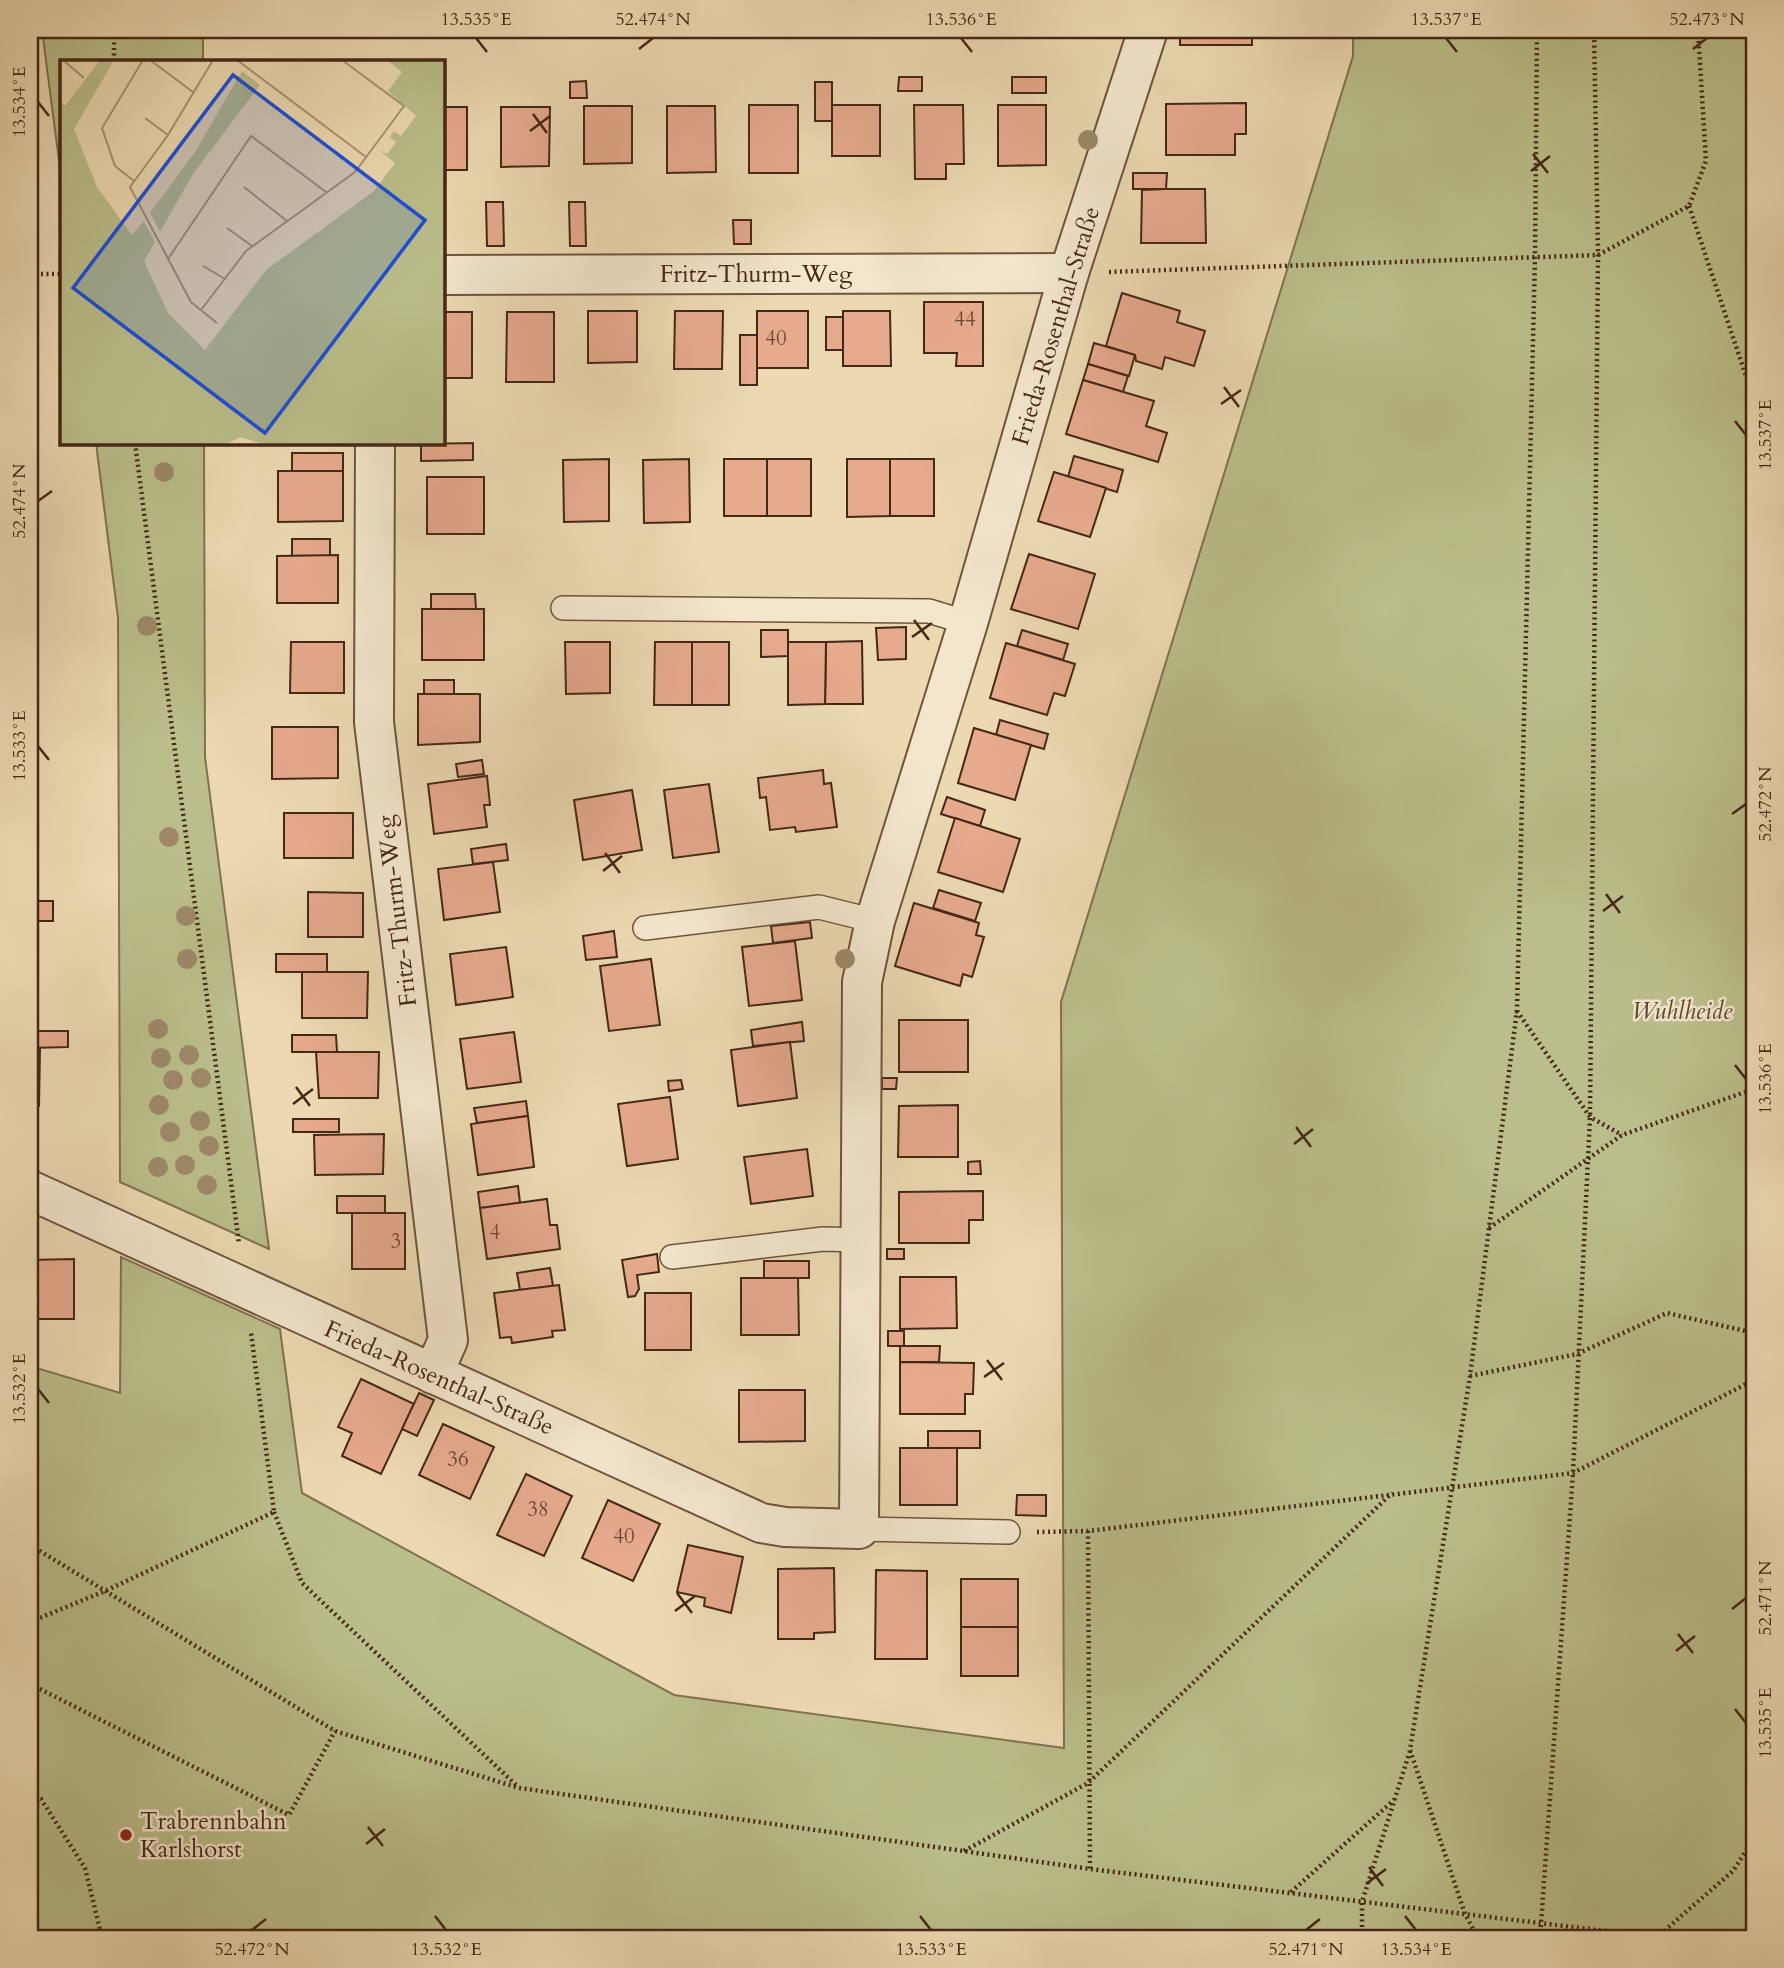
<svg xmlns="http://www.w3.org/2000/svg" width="1784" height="1968" font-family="Cardo,serif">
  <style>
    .green { fill: #babe8a; stroke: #807250; stroke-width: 2 }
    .building { fill: #e6aa8d; stroke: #452715; stroke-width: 2 }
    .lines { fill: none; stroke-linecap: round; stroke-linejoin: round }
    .service-casing { stroke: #6f543c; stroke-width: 26 }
    .minor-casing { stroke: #6f543c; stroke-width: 42 }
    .path { stroke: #452715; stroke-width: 4.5; stroke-dasharray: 2 3.5; stroke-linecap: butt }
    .service { stroke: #f3e6cd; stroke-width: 23 }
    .minor { stroke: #f3e6cd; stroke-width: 38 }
    .tree { fill: #9d8868 }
    .ticks { fill: none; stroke: #452715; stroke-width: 2.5 }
    .poi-dot { fill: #8f2418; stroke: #f3e6cd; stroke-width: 2.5 }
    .labels { text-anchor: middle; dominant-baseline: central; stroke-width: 5; stroke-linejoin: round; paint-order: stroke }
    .number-label { font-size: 21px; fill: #6d4833 }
    .street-label { font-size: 24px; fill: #452715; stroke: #f3e6cd }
    .park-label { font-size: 24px; font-style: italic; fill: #5c452c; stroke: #f3e6cd }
    .poi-label { font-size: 24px; fill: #452715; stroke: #f3e6cd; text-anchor: start }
    .inset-road { fill: none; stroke: #a99273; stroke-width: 2 }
    .view { fill: #1d4ed8; fill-opacity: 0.15; stroke: #1d4ed8; stroke-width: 3.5 }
    .inset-edge { fill: none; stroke: #452715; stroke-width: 3.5 }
    .neatline { fill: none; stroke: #452715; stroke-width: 2.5 }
    .ticks-label { font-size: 18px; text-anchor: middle; fill: #452715 }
  </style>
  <rect width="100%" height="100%" fill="#ecd9b2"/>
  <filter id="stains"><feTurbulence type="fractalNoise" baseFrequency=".00286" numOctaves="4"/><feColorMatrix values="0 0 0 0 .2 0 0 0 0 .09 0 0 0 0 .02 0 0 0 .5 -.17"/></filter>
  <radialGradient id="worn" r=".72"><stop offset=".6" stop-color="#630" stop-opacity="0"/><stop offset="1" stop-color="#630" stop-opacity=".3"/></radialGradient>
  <g class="green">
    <path d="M 42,30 L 203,30 L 203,61 L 61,61 L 61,176 Z"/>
    <path d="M 1353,30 L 1754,30 L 1754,1938 L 30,1938 L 30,1366 L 120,1393 L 121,1257 L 280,1329 L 302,1493 L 674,1695 L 1064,1748 L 1061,1002 L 1353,56 Z"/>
    <path d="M 96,443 L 204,443 L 205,757 L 269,1249 L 120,1182 L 118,618 Z"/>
  </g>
  <g class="building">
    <rect x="1180" y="30" width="72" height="15"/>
    <path d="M 899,77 L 922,77 L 922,91 L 898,91 Z"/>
    <rect x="1012" y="77" width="34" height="16"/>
    <path d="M 586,81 L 587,98 L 570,98 L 570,82 Z"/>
    <rect x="815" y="82" width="17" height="39"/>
    <path d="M 1246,103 L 1246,134 L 1235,134 L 1235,155 L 1166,155 L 1166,104 Z"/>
    <rect x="749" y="105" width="49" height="68"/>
    <rect x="832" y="105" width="48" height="51"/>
    <path d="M 914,105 L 963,105 L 964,164 L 946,164 L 946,179 L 915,179 Z"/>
    <path d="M 998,105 L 1046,105 L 1046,165 L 998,166 Z"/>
    <path d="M 584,106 L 632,106 L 632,163 L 584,164 Z"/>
    <path d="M 667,106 L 715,106 L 716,172 L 667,173 Z"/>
    <rect x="443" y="107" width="24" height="63"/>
    <path d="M 501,107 L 550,107 L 549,166 L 501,167 Z"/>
    <path d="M 1133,173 L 1167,173 L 1166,189 L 1133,189 Z"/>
    <path d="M 1166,189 L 1205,189 L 1206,243 L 1141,243 L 1142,190 Z"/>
    <path d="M 486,202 L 503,202 L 504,246 L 487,246 Z"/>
    <path d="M 569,202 L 585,202 L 586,246 L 570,246 Z"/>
    <path d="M 733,220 L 751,220 L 751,244 L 734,244 Z"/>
    <path d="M 1122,293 L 1180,311 L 1177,322 L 1205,331 L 1194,366 L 1165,357 L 1162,369 L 1136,361 L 1135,355 L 1106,346 Z"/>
    <path d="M 924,302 L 983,302 L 983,366 L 956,366 L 957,353 L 924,353 Z"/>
    <path d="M 588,311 L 637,311 L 637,362 L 588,363 Z"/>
    <path d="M 675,311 L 723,311 L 722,369 L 674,369 Z"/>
    <rect x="757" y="311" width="51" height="57"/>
    <path d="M 843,311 L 890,311 L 891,366 L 843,366 Z"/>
    <rect x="443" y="312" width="29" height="66"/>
    <path d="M 507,312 L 554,312 L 554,382 L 506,382 Z"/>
    <rect x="826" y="317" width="17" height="33"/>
    <rect x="740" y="335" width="17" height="50"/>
    <path d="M 1094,343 L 1135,355 L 1129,376 L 1088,364 Z"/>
    <path d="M 1088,364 L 1128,376 L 1123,392 L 1083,380 Z"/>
    <path d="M 1083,380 L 1154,401 L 1146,426 L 1167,433 L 1158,462 L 1066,434 Z"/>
    <path d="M 473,443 L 473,460 L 421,461 L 421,444 Z"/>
    <rect x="292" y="453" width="51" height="18"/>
    <path d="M 1074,456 L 1123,470 L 1117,492 L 1068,477 Z"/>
    <path d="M 609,459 L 609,521 L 564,522 L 563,460 Z"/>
    <path d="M 689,459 L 690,522 L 644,523 L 643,460 Z"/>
    <rect x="724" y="459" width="43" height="57"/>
    <rect x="767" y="459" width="44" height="57"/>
    <path d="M 847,459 L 890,459 L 890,516 L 847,517 Z"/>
    <rect x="890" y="459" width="44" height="57"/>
    <path d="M 278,471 L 343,471 L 343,521 L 278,522 Z"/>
    <path d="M 1054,472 L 1106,488 L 1090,537 L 1038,521 Z"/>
    <rect x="427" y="477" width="57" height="57"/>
    <rect x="292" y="539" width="38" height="17"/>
    <path d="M 1029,554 L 1095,574 L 1078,629 L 1011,609 Z"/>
    <path d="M 338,555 L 338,603 L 277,603 L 277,556 Z"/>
    <path d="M 431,594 L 475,594 L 476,609 L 431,609 Z"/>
    <rect x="422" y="609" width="62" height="51"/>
    <path d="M 906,627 L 906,659 L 878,660 L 876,628 Z"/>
    <path d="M 761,630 L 788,630 L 788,656 L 761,657 Z"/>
    <path d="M 1022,630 L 1068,644 L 1063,660 L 1017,646 Z"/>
    <path d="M 862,641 L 863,704 L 825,704 L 826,642 Z"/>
    <path d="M 291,642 L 344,642 L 344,693 L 290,693 Z"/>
    <path d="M 565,642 L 610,642 L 610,693 L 566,694 Z"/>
    <path d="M 655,642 L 692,642 L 692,705 L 654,705 Z"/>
    <rect x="692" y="642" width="37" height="63"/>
    <path d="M 788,642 L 826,642 L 825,704 L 788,705 Z"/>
    <path d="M 1006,643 L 1075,664 L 1065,696 L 1054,693 L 1047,715 L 990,698 Z"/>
    <path d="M 424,680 L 454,680 L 454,694 L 424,695 Z"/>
    <path d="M 418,694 L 480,694 L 480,742 L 418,745 Z"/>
    <path d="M 1000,720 L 1048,734 L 1044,749 L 996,735 Z"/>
    <path d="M 272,727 L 338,727 L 338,778 L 272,779 Z"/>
    <path d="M 974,728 L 1031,745 L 1015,800 L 958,783 Z"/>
    <path d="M 482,760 L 484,774 L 458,777 L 456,764 Z"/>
    <path d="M 823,770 L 824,784 L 831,783 L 837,827 L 796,832 L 795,827 L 770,830 L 766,797 L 760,798 L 758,778 Z"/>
    <path d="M 487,776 L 490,805 L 484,805 L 487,827 L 434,834 L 428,784 Z"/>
    <path d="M 709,784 L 719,852 L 673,858 L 664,790 Z"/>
    <path d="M 632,790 L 642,850 L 583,860 L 574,800 Z"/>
    <path d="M 947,797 L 985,810 L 980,826 L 941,814 Z"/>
    <rect x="284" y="813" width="69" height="45"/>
    <path d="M 955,818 L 1020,839 L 1003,892 L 938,872 Z"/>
    <path d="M 506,844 L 508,860 L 473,864 L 471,849 Z"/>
    <path d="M 493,862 L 500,912 L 444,920 L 438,869 Z"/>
    <path d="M 939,890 L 981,903 L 975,921 L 933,908 Z"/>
    <path d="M 308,892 L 363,893 L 363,937 L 308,937 Z"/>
    <rect x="30" y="901" width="23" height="20"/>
    <path d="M 914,903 L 979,923 L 976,935 L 984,937 L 972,977 L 963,974 L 960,986 L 895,966 Z"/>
    <path d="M 810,922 L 812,938 L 773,943 L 771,926 Z"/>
    <path d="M 614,931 L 617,957 L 586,960 L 583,936 Z"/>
    <path d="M 795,941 L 802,1000 L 749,1006 L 742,947 Z"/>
    <path d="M 506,947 L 513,997 L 456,1005 L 450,954 Z"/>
    <rect x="276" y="954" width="51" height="18"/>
    <path d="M 651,959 L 660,1025 L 609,1031 L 600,966 Z"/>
    <path d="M 302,972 L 368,972 L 367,1018 L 302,1018 Z"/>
    <rect x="899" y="1020" width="69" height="52"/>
    <path d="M 802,1022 L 804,1041 L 753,1046 L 751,1030 Z"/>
    <path d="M 30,1031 L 68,1031 L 68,1047 L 30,1048 Z"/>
    <path d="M 514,1032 L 521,1082 L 467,1089 L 460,1039 Z"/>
    <path d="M 292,1035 L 336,1035 L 337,1052 L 292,1052 Z"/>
    <path d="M 790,1042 L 797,1098 L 738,1106 L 731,1050 Z"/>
    <path d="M 30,1048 L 40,1048 L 39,1106 L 30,1106 Z"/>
    <path d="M 316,1052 L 379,1052 L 378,1098 L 319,1098 Z"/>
    <path d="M 882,1078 L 897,1078 L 896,1089 L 882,1089 Z"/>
    <path d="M 681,1080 L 683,1089 L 669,1091 L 668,1081 Z"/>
    <path d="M 670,1097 L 678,1159 L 627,1166 L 618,1104 Z"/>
    <path d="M 526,1101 L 528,1116 L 477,1123 L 474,1108 Z"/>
    <path d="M 958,1105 L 958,1157 L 898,1157 L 899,1106 Z"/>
    <path d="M 528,1116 L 534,1167 L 478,1175 L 471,1124 Z"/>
    <rect x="293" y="1119" width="46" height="13"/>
    <path d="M 384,1134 L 383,1174 L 315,1175 L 314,1135 Z"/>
    <path d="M 807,1149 L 813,1196 L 751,1204 L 744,1157 Z"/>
    <path d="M 980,1161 L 981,1174 L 968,1174 L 968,1162 Z"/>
    <path d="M 518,1186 L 520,1203 L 480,1208 L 478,1192 Z"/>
    <path d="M 983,1191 L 983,1220 L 969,1220 L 969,1243 L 899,1243 L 899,1192 Z"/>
    <rect x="337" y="1196" width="48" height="17"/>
    <path d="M 547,1199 L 550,1225 L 557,1225 L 560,1249 L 487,1259 L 480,1208 Z"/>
    <rect x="352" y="1213" width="53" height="56"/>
    <rect x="887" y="1249" width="17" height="10"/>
    <path d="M 657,1254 L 659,1272 L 637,1275 L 639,1289 L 635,1296 L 628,1297 L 622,1260 Z"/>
    <path d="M 74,1259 L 74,1319 L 30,1319 L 30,1260 Z"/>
    <rect x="764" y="1261" width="45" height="17"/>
    <path d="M 550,1268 L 553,1286 L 520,1290 L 517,1273 Z"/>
    <path d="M 900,1277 L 956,1277 L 957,1328 L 900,1329 Z"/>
    <path d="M 741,1278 L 798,1278 L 799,1335 L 741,1335 Z"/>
    <path d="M 559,1285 L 565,1330 L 552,1331 L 553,1337 L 512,1343 L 511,1337 L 500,1338 L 494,1293 Z"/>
    <rect x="645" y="1293" width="46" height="57"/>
    <rect x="888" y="1331" width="16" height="15"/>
    <path d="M 900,1346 L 940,1346 L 939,1362 L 900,1362 Z"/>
    <path d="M 900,1362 L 974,1363 L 973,1394 L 965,1394 L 965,1414 L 900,1414 Z"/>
    <path d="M 361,1379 L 414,1404 L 381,1474 L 342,1456 L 352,1433 L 338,1427 Z"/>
    <path d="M 739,1390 L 805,1390 L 805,1441 L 739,1442 Z"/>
    <path d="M 419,1393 L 434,1400 L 417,1436 L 402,1429 Z"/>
    <path d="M 443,1424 L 494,1447 L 470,1499 L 419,1475 Z"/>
    <rect x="928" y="1431" width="52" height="17"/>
    <rect x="900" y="1448" width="57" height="57"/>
    <path d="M 526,1474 L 572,1496 L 544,1556 L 497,1535 Z"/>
    <path d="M 1017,1495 L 1046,1495 L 1046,1516 L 1016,1515 Z"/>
    <path d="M 608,1500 L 660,1524 L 633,1581 L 582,1558 Z"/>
    <path d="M 688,1545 L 743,1557 L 731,1613 L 704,1606 L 705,1598 L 677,1592 Z"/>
    <path d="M 834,1568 L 835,1632 L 814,1633 L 814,1639 L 778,1639 L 778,1569 Z"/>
    <path d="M 876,1570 L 927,1571 L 927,1659 L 875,1659 Z"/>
    <rect x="961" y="1579" width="57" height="48"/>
    <rect x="961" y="1627" width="57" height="49"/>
  </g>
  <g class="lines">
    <g class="service-casing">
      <g id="service">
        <path d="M 563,608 L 929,611 L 968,623"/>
        <path d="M 645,928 L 819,907 L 875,921"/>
        <path d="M 672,1257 L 823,1239 L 861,1240"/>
        <path d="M 859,1529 L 1008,1532"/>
      </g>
    </g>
    <g class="minor-casing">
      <g id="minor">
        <path d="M 443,275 L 1069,273"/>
        <path d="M 375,443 L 374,722 L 448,1340 L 433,1374"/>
        <path d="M 30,1190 L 761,1523 L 785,1527 L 859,1529 L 862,982 L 875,921 L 968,623 L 1069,273 L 1148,30"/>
      </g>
    </g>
    <g class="path">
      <path d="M 114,61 L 114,30"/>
      <path d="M 1689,206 L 1754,400"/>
      <path d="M 1109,272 L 1598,255 L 1689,206 L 1706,161 L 1698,30"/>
      <path d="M 30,274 L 61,274"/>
      <path d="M 135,443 L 239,1244"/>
      <path d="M 1517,1011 L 1590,1117 L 1622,1135"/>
      <path d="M 1489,1228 L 1622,1135 L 1754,1089"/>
      <path d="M 1470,1376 L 1577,1354 L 1667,1313 L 1754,1333"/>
      <path d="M 274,1512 L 302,1583 L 516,1785"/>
      <path d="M 1088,1531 L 1090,1869"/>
      <path d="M 1037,1532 L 1088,1531 L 1573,1473 L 1754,1380"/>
      <path d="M 30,1545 L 335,1731 L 519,1788 L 1090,1869 L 1656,1937"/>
      <path d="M 30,1622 L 105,1591 L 274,1512 L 251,1332"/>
      <path d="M 30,1684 L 289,1815 L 335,1731"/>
      <path d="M 30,1795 L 41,1799 L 85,1868 L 102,1938"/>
      <path d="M 964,1851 L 1088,1783 L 1392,1493"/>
      <path d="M 1291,1892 L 1394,1800"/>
      <path d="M 1362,1938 L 1362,1902 L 1410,1751"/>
      <path d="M 1478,1938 L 1465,1914 L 1410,1750 L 1470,1376 L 1517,1010 L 1535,257 L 1537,30"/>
      <path d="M 1540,1938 L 1573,1473 L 1590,1117 L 1598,255 L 1594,30"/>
      <path d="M 1656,1938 L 1733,1871 L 1754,1838"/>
    </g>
    <use href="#service" class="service"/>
    <use href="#minor" class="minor"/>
  </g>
  <g class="tree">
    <circle cx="1088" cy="140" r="10"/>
    <circle cx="164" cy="472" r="10"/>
    <circle cx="147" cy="626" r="10"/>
    <circle cx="169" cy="837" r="10"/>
    <circle cx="186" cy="916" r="10"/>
    <circle cx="187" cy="959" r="10"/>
    <circle cx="845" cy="959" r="10"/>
    <circle cx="158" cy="1029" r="10"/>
    <circle cx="189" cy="1055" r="10"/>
    <circle cx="161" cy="1058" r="10"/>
    <circle cx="201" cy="1078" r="10"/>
    <circle cx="173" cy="1080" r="10"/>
    <circle cx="159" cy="1105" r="10"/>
    <circle cx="200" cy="1121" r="10"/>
    <circle cx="170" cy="1132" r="10"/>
    <circle cx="209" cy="1146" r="10"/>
    <circle cx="185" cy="1165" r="10"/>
    <circle cx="158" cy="1167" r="10"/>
    <circle cx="207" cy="1185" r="10"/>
  </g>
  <path class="ticks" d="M 476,38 L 487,52M 961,38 L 972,52M 1446,38 L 1457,52M 639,49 L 653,38M 1693,49 L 1707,38M 38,102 L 49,116M 533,114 L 547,133M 530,131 L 550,116M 1533,154 L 1548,173M 1531,171 L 1550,156M 1224,387 L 1239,407M 1221,404 L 1241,390M 1735,421 L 1746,435M 38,501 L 52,491M 914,620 L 929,640M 912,637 L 932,623M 38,746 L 49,760M 1732,814 L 1746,804M 605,853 L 620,873M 603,871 L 622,856M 1606,894 L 1620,913M 1603,911 L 1623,896M 1735,1065 L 1746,1079M 296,1087 L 310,1106M 293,1104 L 313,1089M 1296,1127 L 1311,1147M 1294,1144 L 1313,1129M 987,1360 L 1002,1380M 984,1377 L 1004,1363M 38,1389 L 49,1403M 677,1593 L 692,1613M 1732,1609 L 1746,1598M 675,1611 L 695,1596M 1678,1634 L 1693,1653M 1676,1651 L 1695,1636M 1735,1709 L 1746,1723M 368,1827 L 383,1846M 366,1844 L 385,1829M 1369,1867 L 1383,1886M 1366,1884 L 1386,1869M 435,1916 L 446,1930M 920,1916 L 931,1930M 1405,1916 L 1416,1930M 252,1930 L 266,1919M 1306,1930 L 1320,1919"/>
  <circle class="poi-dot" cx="126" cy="1835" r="7"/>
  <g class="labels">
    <g class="number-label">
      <text x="965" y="319">44</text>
      <text x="776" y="338">40</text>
      <text x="495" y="1232">4</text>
      <text x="396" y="1241">3</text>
      <text x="458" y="1459">36</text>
      <text x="538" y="1509">38</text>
      <text x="624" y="1536">40</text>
    </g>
    <g class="street-label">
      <text x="756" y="274">Fritz-Thurm-Weg</text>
      <text transform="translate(1056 326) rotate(-73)">Frieda-Rosenthal-Straße</text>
      <text transform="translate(397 911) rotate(-97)">Fritz-Thurm-Weg</text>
      <text transform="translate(439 1378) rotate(24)">Frieda-Rosenthal-Straße</text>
    </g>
    <g class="park-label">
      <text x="1682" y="1011">Wuhlheide</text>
    </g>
    <g class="poi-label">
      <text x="140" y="1821">Trabrennbahn<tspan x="140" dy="28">Karlshorst</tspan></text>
    </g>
  </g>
  <g transform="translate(60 60)">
    <rect width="385" height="385" fill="#ecd9b2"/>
    <path d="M 40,0 L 54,0 L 14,69 L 37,127 L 72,175 L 84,161 L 95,182 L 84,201 L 108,253 L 145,290 L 206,210 L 314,131 L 335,103 L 319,90 L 327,94 L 336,82 L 330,77 L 334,71 L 341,76 L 356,56 L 328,31 L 342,12 L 327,0 L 385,0 L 385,385 L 206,385 L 180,377 L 165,385 L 0,385 L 0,40 L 5,46 ZM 182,11 L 200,25 L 133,114 L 100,172 L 90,153 L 135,92 Z" fill="#babe8a"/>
    <path class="inset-road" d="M 3,0 L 24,18M 90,0 L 133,32M 153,0 L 108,75 L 70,127 L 131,242 L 157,263M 177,0 L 306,97M 85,58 L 108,75M 74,121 L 55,106 L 42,68 L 83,0M 184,127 L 227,161M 167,168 L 192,186M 108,199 L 191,76 L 266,132M 143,206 L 165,219M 141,250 L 186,191 L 295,112 L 344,46 L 282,0"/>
    <path class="view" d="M 173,15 L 365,160 L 205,373 L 13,228 Z"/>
    <rect width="385" height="385" class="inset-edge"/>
  </g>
  <rect width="1784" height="1968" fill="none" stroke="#ecd9b2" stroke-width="77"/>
  <rect x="38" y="38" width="1708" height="1892" class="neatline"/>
  <g class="ticks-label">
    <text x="476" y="25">13.535°E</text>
    <text x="653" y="25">52.474°N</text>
    <text x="961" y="25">13.536°E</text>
    <text x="1446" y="25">13.537°E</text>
    <text x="1707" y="25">52.473°N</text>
    <text transform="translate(19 102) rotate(-90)" y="6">13.534°E</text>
    <text transform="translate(1765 435) rotate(-90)" y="6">13.537°E</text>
    <text transform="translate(19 501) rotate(-90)" y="6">52.474°N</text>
    <text transform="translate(19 746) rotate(-90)" y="6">13.533°E</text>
    <text transform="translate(1765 804) rotate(-90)" y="6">52.472°N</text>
    <text transform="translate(1765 1079) rotate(-90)" y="6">13.536°E</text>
    <text transform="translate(19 1389) rotate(-90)" y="6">13.532°E</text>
    <text transform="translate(1765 1598) rotate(-90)" y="6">52.471°N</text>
    <text transform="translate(1765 1723) rotate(-90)" y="6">13.535°E</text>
    <text x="252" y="1955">52.472°N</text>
    <text x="446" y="1955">13.532°E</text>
    <text x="931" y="1955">13.533°E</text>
    <text x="1306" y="1955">52.471°N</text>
    <text x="1416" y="1955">13.534°E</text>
  </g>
  <rect width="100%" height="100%" filter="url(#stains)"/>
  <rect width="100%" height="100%" fill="url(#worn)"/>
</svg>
